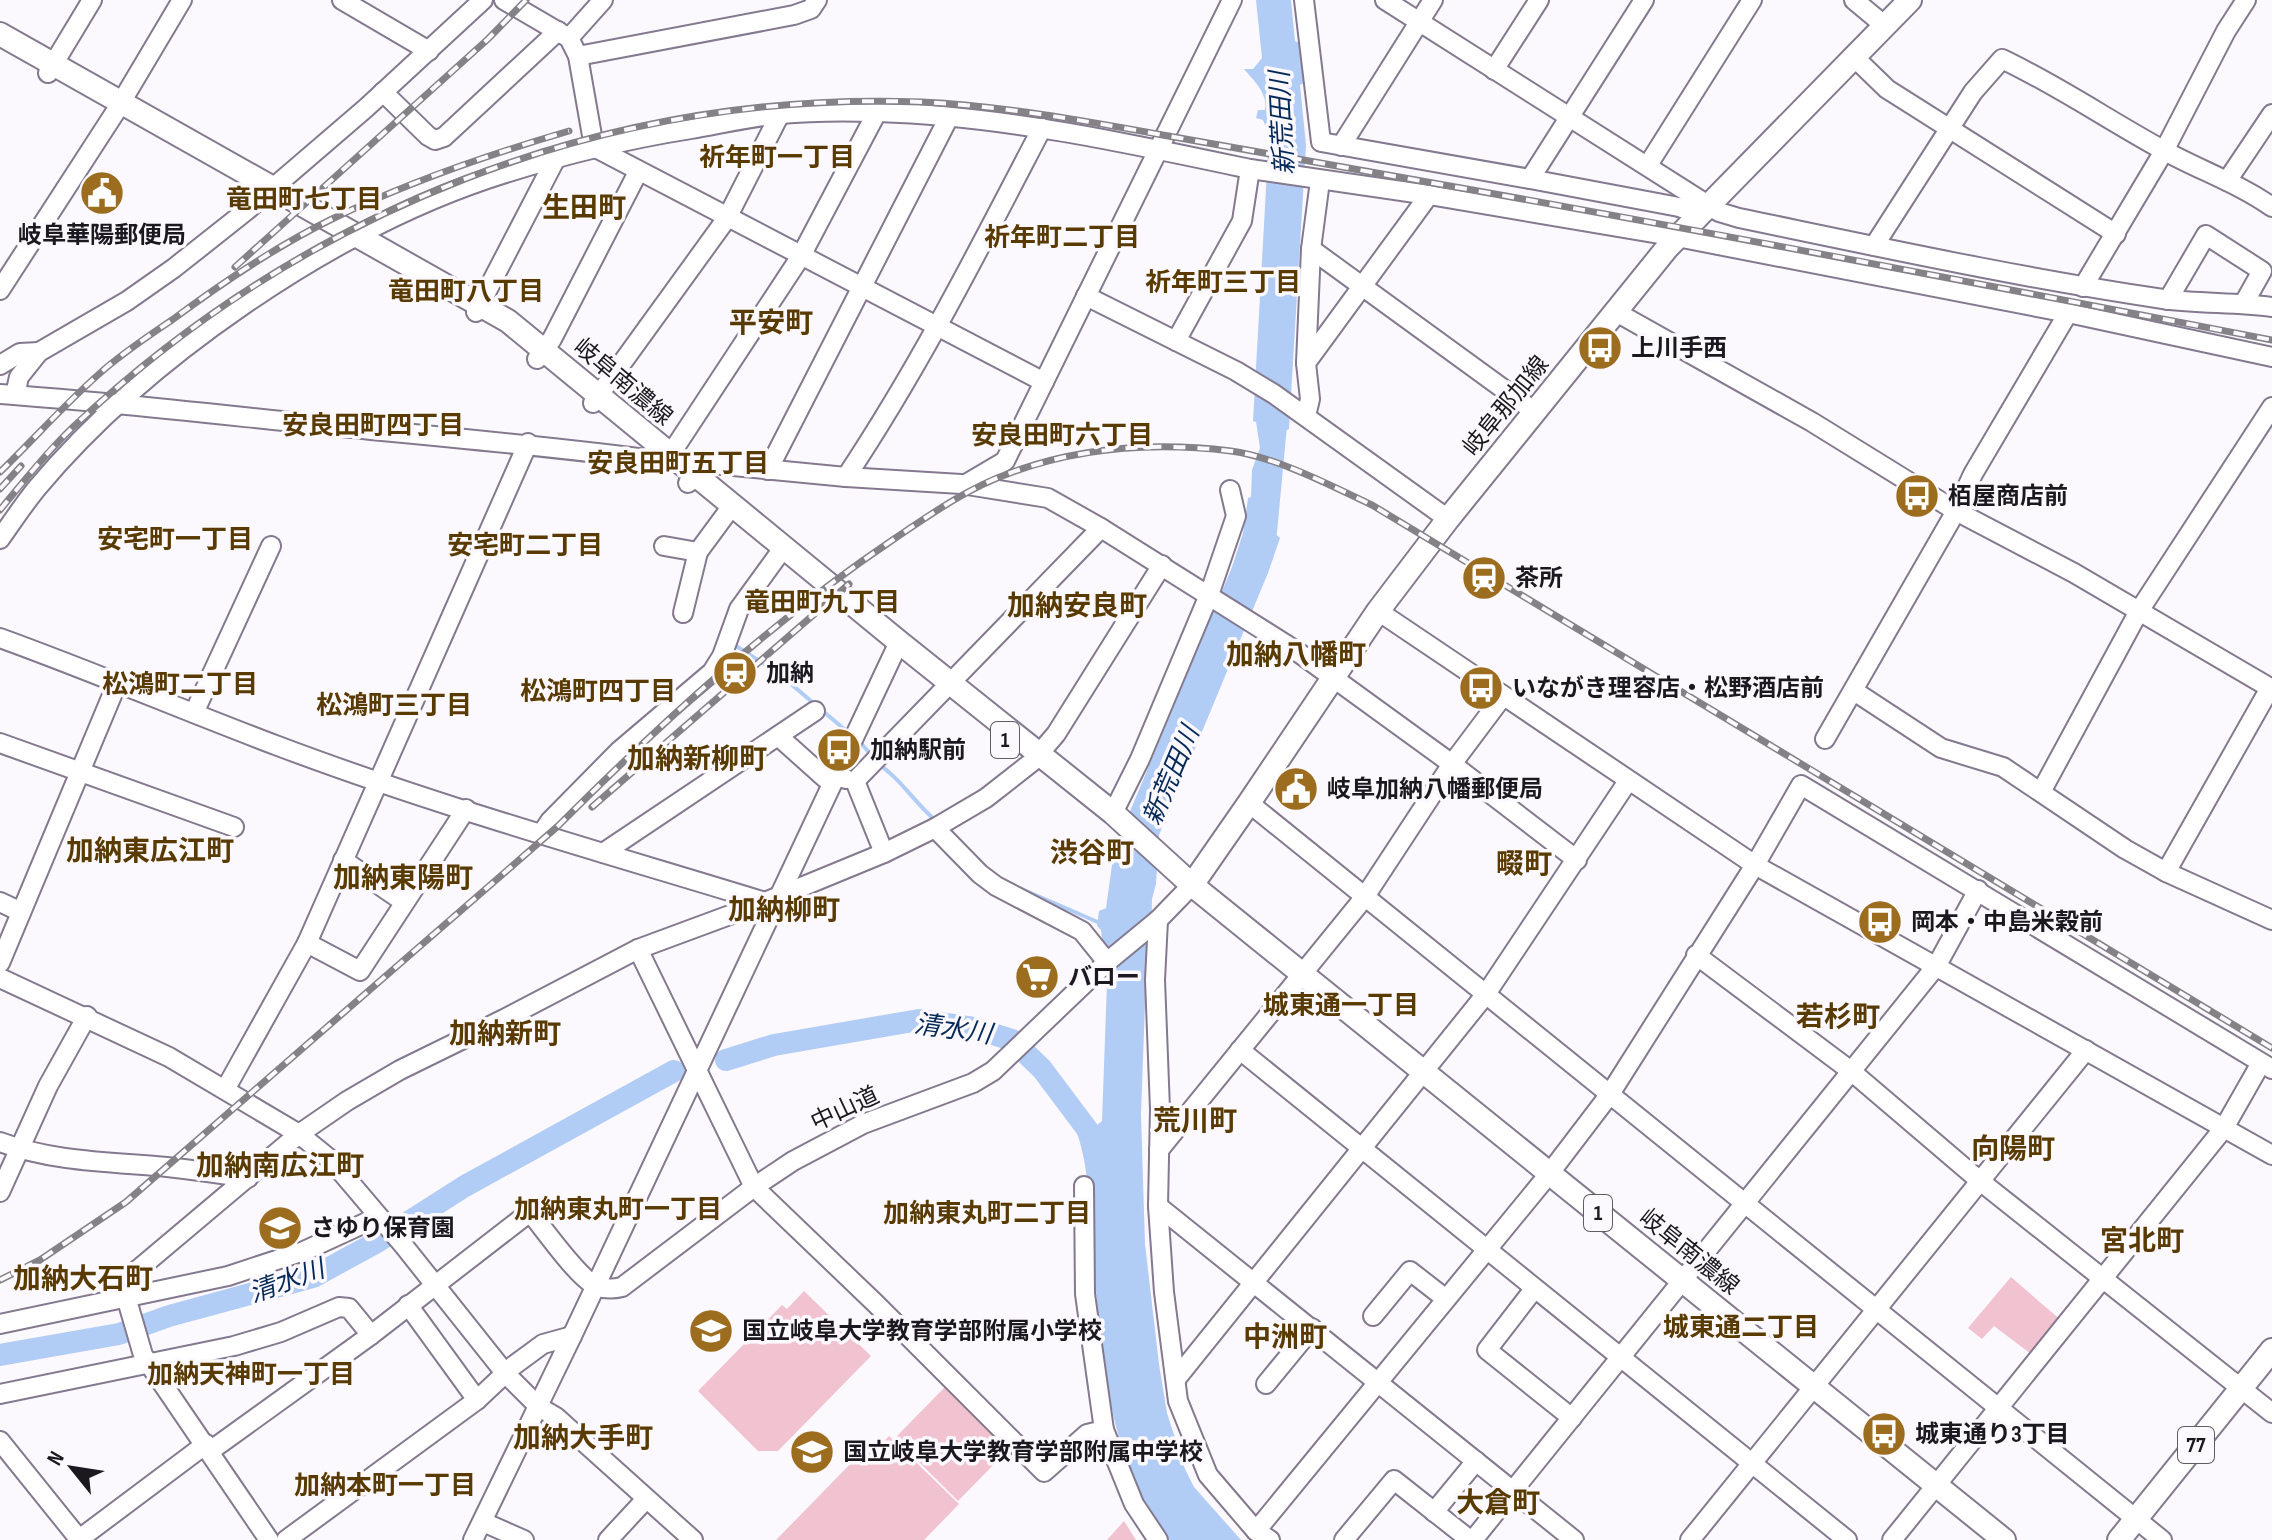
<svg xmlns="http://www.w3.org/2000/svg" width="2272" height="1540" font-family="'Sofia Sans Condensed','Noto Sans JP',sans-serif">
  <style>
    .green { fill: #f1c2d0 }
    .water { fill: #b2cdf5 }
    .lines { fill: none; stroke-linecap: round; stroke-linejoin: round }
    .stream { stroke: #b2cdf5; stroke-width: 4 }
    .river { stroke: #b2cdf5; stroke-width: 22 }
    .minor-casing { stroke: #84798e; stroke-width: 22 }
    .major-casing { stroke: #84798e; stroke-width: 26 }
    .minor { stroke: #fff; stroke-width: 18 }
    .major { stroke: #fff; stroke-width: 22 }
    .rail-casing { stroke: #848187; stroke-width: 7 }
    .rail { stroke: #fcf9fe; stroke-width: 4; stroke-dasharray: 12; stroke-linecap: butt }
    .labels { text-anchor: middle; dominant-baseline: central; stroke-width: 7; stroke-linejoin: round; paint-order: stroke }
    .shield { fill: #fcf9fe; stroke: #5f5c63; stroke-width: 2 }
    .shield-label { font-size: 22px; font-weight: bold; fill: #1c1820 }
    .poi-label { font-size: 24px; font-weight: bold; fill: #1c1820; stroke: #fcf9fe; text-anchor: start }
    .street-label { font-size: 24px; fill: #1c1820; stroke: #fcf9fe }
    .water-label { font-size: 26px; font-style: italic; fill: #052958; stroke: #fcf9fe }
    .neighbourhood-label { font-size: 26px; font-weight: bold; fill: #593a00; stroke: #fcf9fe }
    .quarter-label { font-size: 28px; font-weight: bold; fill: #593a00; stroke: #fcf9fe }
  </style>
  <rect width="100%" height="100%" fill="#fcf9fe"/>
  <g class="green">
    <path d="M 2011,1277 L 2063,1322 L 2035,1357 L 1994,1326 L 1982,1339 L 1968,1328 Z"/>
    <path d="M 804,1291 L 871,1356 L 778,1451 L 758,1451 L 698,1391 L 782,1305 L 787,1309 Z"/>
    <path d="M 945,1387 L 1009,1449 L 958,1501 L 895,1438 Z"/>
    <path d="M 889,1436 L 959,1504 L 924,1540 L 776,1540 L 860,1454 L 864,1457 L 869,1452 L 872,1454 Z"/>
    <path d="M 1124,1521 L 1136,1540 L 1107,1540 Z"/>
  </g>
  <path class="water" d="M 1256,0 L 1291,0 L 1295,41 L 1299,43 L 1304,83 L 1300,85 L 1306,145 L 1289,429 C 1273,436 1260,460 1261,478 C 1262,488 1267,500 1270,510 L 1273,510 L 1272,531 L 1280,538 L 1268,573 L 1159,835 L 1156,884 L 1152,899 L 1151,951 L 1146,977 L 1141,1114 L 1145,1244 L 1159,1364 L 1167,1413 L 1185,1469 L 1194,1487 L 1241,1540 L 1170,1540 C 1108,1467 1100,1345 1093,1253 C 1089,1211 1090,1171 1077,1133 L 1091,1124 L 1097,1125 L 1102,1121 L 1107,983 L 1101,930 L 1097,926 L 1099,911 L 1106,908 L 1113,858 L 1131,809 L 1232,567 L 1243,533 L 1248,498 L 1251,497 L 1252,470 L 1260,448 L 1256,422 L 1253,421 L 1269,135 L 1263,120 L 1256,118 L 1258,110 L 1265,110 C 1268,93 1254,81 1244,69 L 1253,69 L 1262,58 Z"/>
  <g class="lines">
    <g class="stream">
      <path d="M 733,644 L 778,673 L 850,734"/>
      <path d="M 860,742 L 872,756"/>
      <path d="M 877,763 C 900,778 915,803 936,821"/>
      <path d="M 1017,887 L 1100,923"/>
    </g>
    <g class="river">
      <path d="M 1266,532 L 1277,415"/>
      <path d="M 726,1060 L 774,1045 L 919,1020 L 974,1028 L 1012,1040 L 1042,1069 L 1102,1149"/>
      <path d="M 0,1355 L 119,1334 L 169,1316 L 313,1277 L 377,1242 L 465,1186 L 674,1071"/>
    </g>
    <g class="minor-casing">
      <g id="minor">
        <path d="M 342,0 L 429,51"/>
        <path d="M 504,0 L 569,38 L 578,56 L 594,147"/>
        <path d="M 1304,0 L 1321,142 L 1530,179 L 1644,0"/>
        <path d="M 1385,0 L 1719,212 L 1739,218 C 1879,247 2021,278 2163,299 C 2199,304 2236,302 2272,307"/>
        <path d="M 1854,0 L 1884,25"/>
        <path d="M 569,38 L 603,0"/>
        <path d="M 578,56 L 794,15 L 811,9 L 817,0"/>
        <path d="M 1853,56 L 1887,89 L 2116,234"/>
        <path d="M 1494,70 L 1539,0"/>
        <path d="M 48,73 L 92,0"/>
        <path d="M 383,92 L 428,136 L 435,140 L 444,137 L 558,31"/>
        <path d="M 1341,146 L 1433,0"/>
        <path d="M 594,147 L 1044,382"/>
        <path d="M 1648,165 L 1752,0"/>
        <path d="M 1250,169 L 1429,195 L 1677,237 L 2068,313 L 2272,357"/>
        <path d="M 1530,179 L 1679,207 L 1699,214"/>
        <path d="M 2227,181 L 2272,114"/>
        <path d="M 1874,246 L 1973,92 L 2002,59 C 2059,86 2108,120 2163,150 C 2199,170 2238,183 2272,207"/>
        <path d="M 1311,249 L 1535,412"/>
        <path d="M 2083,287 L 2164,151 L 2226,31 L 2246,0"/>
        <path d="M 0,290 L 116,111 L 182,0"/>
        <path d="M 1086,296 L 1236,371 L 1274,394 L 1448,519"/>
        <path d="M 2168,300 L 2206,235 L 2262,271 L 2244,303"/>
        <path d="M 476,312 L 556,158"/>
        <path d="M 1616,312 L 1812,422 L 1956,511 L 2074,573 L 2272,689"/>
        <path d="M 537,359 L 552,339 L 638,172"/>
        <path d="M 1306,363 L 1311,249 L 1320,181"/>
        <path d="M 0,365 L 20,353 L 39,352"/>
        <path d="M 0,394 C 124,403 247,418 371,430 C 468,439 565,448 662,461 L 670,455 L 801,256 L 877,112"/>
        <path d="M 15,395 L 19,377 L 39,352 L 127,301 L 174,268 L 246,211 L 366,108 L 483,0"/>
        <path d="M 593,403 L 727,218 L 780,114"/>
        <path d="M 1306,416 L 1310,399 L 1306,363 L 1429,195"/>
        <path d="M 768,470 L 949,117"/>
        <path d="M 846,477 C 920,366 980,247 1042,128"/>
        <path d="M 688,483 L 703,469 L 712,464 L 846,477 L 961,484 L 1048,498 L 1101,528 L 1295,650 L 1452,764 L 1577,860"/>
        <path d="M 966,484 L 1005,461 L 1232,0"/>
        <path d="M 0,539 C 12,522 24,504 37,488 C 145,359 328,233 487,179 C 554,157 621,140 691,129 C 720,124 750,117 780,114 C 812,111 846,111 878,112 C 1004,116 1128,143 1250,169 L 1242,221 L 1176,341"/>
        <path d="M 664,546 L 698,552 L 726,514"/>
        <path d="M 1378,611 L 1755,865 L 2272,1155"/>
        <path d="M 683,613 L 698,552"/>
        <path d="M 0,638 C 94,672 185,711 278,746 C 437,806 602,852 765,902"/>
        <path d="M 1854,691 L 1941,748 L 2003,767 L 2125,849 L 2166,872 L 2272,920"/>
        <path d="M 194,713 L 271,546"/>
        <path d="M 778,736 L 825,778 L 837,776 L 846,779"/>
        <path d="M 1825,739 L 1956,511 L 1973,474 L 2068,313"/>
        <path d="M 0,743 L 234,827"/>
        <path d="M 855,781 L 1101,528"/>
        <path d="M 855,781 L 884,853"/>
        <path d="M 2041,792 L 2139,611 L 2272,407"/>
        <path d="M 1249,803 L 2162,1540"/>
        <path d="M 1113,813 L 1140,759 L 1209,595 L 1236,516 L 1230,490"/>
        <path d="M 935,828 L 980,874 L 996,886 L 1082,931 L 1107,962"/>
        <path d="M 542,833 L 550,821 L 619,751 L 712,672 L 722,656 L 739,609 L 784,547"/>
        <path d="M 603,853 L 815,711"/>
        <path d="M 343,860 L 404,902"/>
        <path d="M 2166,872 L 2270,688"/>
        <path d="M 0,902 L 21,912"/>
        <path d="M 1158,920 L 1155,980 L 1160,1109 L 1158,1206 L 1164,1292 L 1178,1401 L 1208,1475 L 1256,1531 L 1270,1540"/>
        <path d="M 307,943 L 360,971 L 466,809"/>
        <path d="M 638,949 L 754,1187 L 876,1304 L 1044,1472 L 1087,1434 L 1104,1430 L 1134,1504 L 1158,1540"/>
        <path d="M 1696,955 L 1851,1071 L 1980,1181 L 2272,1413"/>
        <path d="M 0,963 L 118,681"/>
        <path d="M 0,978 L 169,1057 L 299,1134 L 331,1160 L 404,1246 L 505,1373 L 539,1407 L 556,1417 L 693,1540"/>
        <path d="M 1240,1050 L 1847,1540"/>
        <path d="M 226,1088 L 307,943 L 528,443"/>
        <path d="M 0,1142 C 52,1162 112,1162 167,1167 C 194,1170 222,1174 248,1178"/>
        <path d="M 1159,1150 L 1364,898 L 1452,764 L 1503,696"/>
        <path d="M 1084,1186 L 1085,1294 L 1104,1430"/>
        <path d="M 0,1192 L 48,1086 L 87,1016"/>
        <path d="M 1158,1206 L 1574,1540"/>
        <path d="M 1534,1289 L 1487,1350 L 1572,1418"/>
        <path d="M 408,1305 L 477,1400"/>
        <path d="M 1373,1316 L 1410,1271 L 1446,1299"/>
        <path d="M 0,1324 L 228,1276 L 304,1251 L 378,1217"/>
        <path d="M 1176,1379 L 1486,994 L 1628,781"/>
        <path d="M 1266,1384 L 1312,1328"/>
        <path d="M 0,1394 L 234,1346 L 281,1332 L 339,1307 L 349,1308 L 371,1335"/>
        <path d="M 0,1441 L 79,1539"/>
        <path d="M 210,1451 L 371,1335 L 530,1212 C 544,1229 578,1278 596,1286 C 604,1289 614,1289 622,1287 L 754,1187 L 793,1161 L 863,1124 L 973,1083 L 993,1071 L 1107,962 L 1158,920 L 1192,885"/>
        <path d="M 1434,1512 L 1476,1461"/>
        <path d="M 483,1522 L 524,1540"/>
        <path d="M 1256,1531 L 1549,1174 L 1610,1094 L 1755,865 L 1801,785 L 2272,1069"/>
        <path d="M 78,1540 L 206,1444"/>
        <path d="M 269,1540 L 143,1355 L 122,1283 L 299,1134 L 347,1101 L 400,1070 L 504,1019 L 638,949 L 765,902 L 884,853 L 935,828 L 986,798 L 1032,762 L 1056,734 L 1162,565"/>
        <path d="M 286,1540 L 477,1400 L 513,1366 L 543,1344 L 572,1336"/>
        <path d="M 473,1540 L 572,1336 L 899,642"/>
        <path d="M 608,1540 L 646,1499"/>
        <path d="M 1344,1540 L 1394,1480 L 1470,1540"/>
        <path d="M 1473,1540 L 1937,965 L 1978,890"/>
        <path d="M 1690,1540 L 2086,1050"/>
        <path d="M 1892,1540 L 2224,1128 L 2261,1063"/>
      </g>
    </g>
    <g class="major-casing">
      <g id="major">
        <path d="M 0,34 L 508,321 L 899,642 L 1113,813 L 1192,885 L 2004,1540"/>
        <path d="M 1192,885 L 1249,803 L 1378,611 L 1448,519 L 1667,248 L 1910,0"/>
        <path d="M 2119,1540 L 2272,1350"/>
      </g>
    </g>
    <use href="#minor" class="minor"/>
    <use href="#major" class="major"/>
    <g class="rail-casing">
      <g id="rail">
        <path d="M 235,267 L 488,39 L 526,0"/>
        <path d="M 0,472 C 33,440 64,405 99,374 C 121,354 147,337 172,320 C 222,283 275,247 330,220 C 406,183 487,155 569,131"/>
        <path d="M 0,489 L 21,466"/>
        <path d="M 0,510 C 23,482 46,453 72,428 C 302,211 605,90 922,102 C 1006,106 1091,122 1174,137 C 1270,154 1365,171 1461,188 C 1732,236 2002,288 2272,340"/>
        <path d="M 592,807 L 849,584"/>
        <path d="M 0,1280 L 40,1260 L 126,1202 L 558,826 C 662,722 772,621 894,539 C 931,514 968,488 1010,473 C 1080,447 1156,442 1231,451 C 1276,457 1330,485 1372,505 L 2272,1048"/>
      </g>
    </g>
    <use href="#rail" class="rail"/>
  </g>
  <defs>
    <g id="civic-disc" transform="scale(2.3)"><circle r="9.5" fill="#9c6d1f" stroke="#fcf9fe"/><path d="M-.6-6.5H3V-4.5H.6V-3L4-1V1h2V6H-6V1h2V-1L-.6-3ZM-1.2 2.5V6h2.4V2.5Z" fill="#fff"/></g>
    <g id="bus-disc" transform="scale(2.3)"><circle r="9.5" fill="#9c6d1f" stroke="#fcf9fe"/><path d="M-5-6H5V4H4V6H2V4H-2V6H-4V4H-5ZM-3.5-4V0h7V-4ZM-3.5 1.2v1.5H-2V1.2ZM2 1.2v1.5H3.5V1.2Z" fill="#fff"/></g>
    <g id="station-disc" transform="scale(2.3)"><circle r="9.5" fill="#9c6d1f" stroke="#fcf9fe"/><path d="M-3-6H3Q5-6 5-4V2Q5 4 3 4L4.5 6H3L1.5 4h-3L-3 6H-4.5L-3 4Q-5 4-5 2V-4Q-5-6-3-6ZM-3.5-4v3h7v-3ZM-3.5 1v1.5H-2V1ZM2 1v1.5H3.5V1Z" fill="#fff"/></g>
    <g id="supermarket-disc" transform="scale(2.3)"><circle r="9.5" fill="#9c6d1f" stroke="#fcf9fe"/><path d="M-6-5.5h2.5l.6 2H6L4.5 2H-2.5L-4.4-4H-6ZM-1.5 3.2a1.3 1.3 0 1 0 .1 0ZM3 3.2a1.3 1.3 0 1 0 .1 0Z" fill="#fff"/></g>
    <g id="school-disc" transform="scale(2.3)"><circle r="9.5" fill="#9c6d1f" stroke="#fcf9fe"/><path d="M0-5L7-2L0 1L-7-2ZM-4 1L0 2.5L4 1V4Q0 6-4 4Z" fill="#fff"/></g>
  </defs>
  <g fill-rule="evenodd">
    <use href="#civic-disc" x="102" y="193"/>
    <use href="#bus-disc" x="1600" y="348"/>
    <use href="#bus-disc" x="1917" y="496"/>
    <use href="#station-disc" x="1484" y="578"/>
    <use href="#station-disc" x="735" y="673"/>
    <use href="#bus-disc" x="1481" y="688"/>
    <use href="#bus-disc" x="839" y="750"/>
    <use href="#civic-disc" x="1296" y="789"/>
    <use href="#bus-disc" x="1880" y="922"/>
    <use href="#supermarket-disc" x="1037" y="977"/>
    <use href="#school-disc" x="280" y="1228"/>
    <use href="#school-disc" x="711" y="1331"/>
    <use href="#bus-disc" x="1884" y="1434"/>
    <use href="#school-disc" x="812" y="1452"/>
  </g>
  <g class="labels">
    <g class="shield">
      <rect x="991" y="722" width="28" height="36" rx="6"/>
      <rect x="1584" y="1195" width="28" height="36" rx="6"/>
      <rect x="2178" y="1427" width="36" height="36" rx="6"/>
    </g>
    <g class="shield-label">
      <text x="1005" y="740">1</text>
      <text x="1598" y="1213">1</text>
      <text x="2196" y="1445">77</text>
    </g>
    <g class="poi-label">
      <text x="102" y="235" text-anchor="middle">岐阜華陽郵便局</text>
      <text x="1631" y="348">上川手西</text>
      <text x="1948" y="496">栢屋商店前</text>
      <text x="1515" y="578">茶所</text>
      <text x="766" y="673">加納</text>
      <text x="1512" y="688">いながき理容店・松野酒店前</text>
      <text x="870" y="750">加納駅前</text>
      <text x="1327" y="789">岐阜加納八幡郵便局</text>
      <text x="1911" y="922">岡本・中島米穀前</text>
      <text x="1068" y="977">バロー</text>
      <text x="311" y="1228">さゆり保育園</text>
      <text x="742" y="1331">国立岐阜大学教育学部附属小学校</text>
      <text x="1915" y="1434">城東通り3丁目</text>
      <text x="843" y="1452">国立岐阜大学教育学部附属中学校</text>
    </g>
    <g class="street-label">
      <text transform="translate(623 382) rotate(40)">岐阜南濃線</text>
      <text transform="translate(1506 406) rotate(-51)">岐阜那加線</text>
      <text transform="translate(845 1109) rotate(-25)">中山道</text>
      <text transform="translate(1689 1252) rotate(39)">岐阜南濃線</text>
    </g>
    <g class="water-label">
      <text transform="translate(1283 123) rotate(-93)">新荒田川</text>
      <text transform="translate(1172 776) rotate(-67)">新荒田川</text>
      <text transform="translate(953 1030) rotate(8)">清水川</text>
      <text transform="translate(287 1282) rotate(-20)">清水川</text>
    </g>
    <g class="neighbourhood-label">
      <text x="777" y="158">祈年町一丁目</text>
      <text x="304" y="200">竜田町七丁目</text>
      <text x="1062" y="238">祈年町二丁目</text>
      <text x="1223" y="283">祈年町三丁目</text>
      <text x="466" y="292">竜田町八丁目</text>
      <text x="373" y="426">安良田町四丁目</text>
      <text x="1062" y="436">安良田町六丁目</text>
      <text x="678" y="464">安良田町五丁目</text>
      <text x="175" y="540">安宅町一丁目</text>
      <text x="525" y="546">安宅町二丁目</text>
      <text x="822" y="603">竜田町九丁目</text>
      <text x="180" y="685">松鴻町二丁目</text>
      <text x="598" y="692">松鴻町四丁目</text>
      <text x="394" y="706">松鴻町三丁目</text>
      <text x="1341" y="1006">城東通一丁目</text>
      <text x="618" y="1210">加納東丸町一丁目</text>
      <text x="987" y="1214">加納東丸町二丁目</text>
      <text x="1741" y="1328">城東通二丁目</text>
      <text x="251" y="1375">加納天神町一丁目</text>
      <text x="385" y="1486">加納本町一丁目</text>
    </g>
    <g class="quarter-label">
      <text x="584" y="208">生田町</text>
      <text x="771" y="323">平安町</text>
      <text x="1077" y="606">加納安良町</text>
      <text x="1296" y="655">加納八幡町</text>
      <text x="697" y="759">加納新柳町</text>
      <text x="150" y="851">加納東広江町</text>
      <text x="1092" y="853">渋谷町</text>
      <text x="1524" y="864">畷町</text>
      <text x="403" y="878">加納東陽町</text>
      <text x="784" y="910">加納柳町</text>
      <text x="1838" y="1017">若杉町</text>
      <text x="505" y="1034">加納新町</text>
      <text x="1195" y="1121">荒川町</text>
      <text x="2013" y="1149">向陽町</text>
      <text x="280" y="1166">加納南広江町</text>
      <text x="2142" y="1241">宮北町</text>
      <text x="83" y="1279">加納大石町</text>
      <text x="1285" y="1337">中洲町</text>
      <text x="583" y="1438">加納大手町</text>
      <text x="1498" y="1503">大倉町</text>
    </g>
  </g>
  <g transform="translate(72 1468) rotate(300)" stroke="#fcf9fe" stroke-width="6" paint-order="stroke">
  <path d="M0-6L14 30L0 20L-14 30Z" fill="#1c1820"/>
  <text y="-12" font-size="22" font-weight="bold" text-anchor="middle" fill="#1c1820">N</text>
  </g>
</svg>
